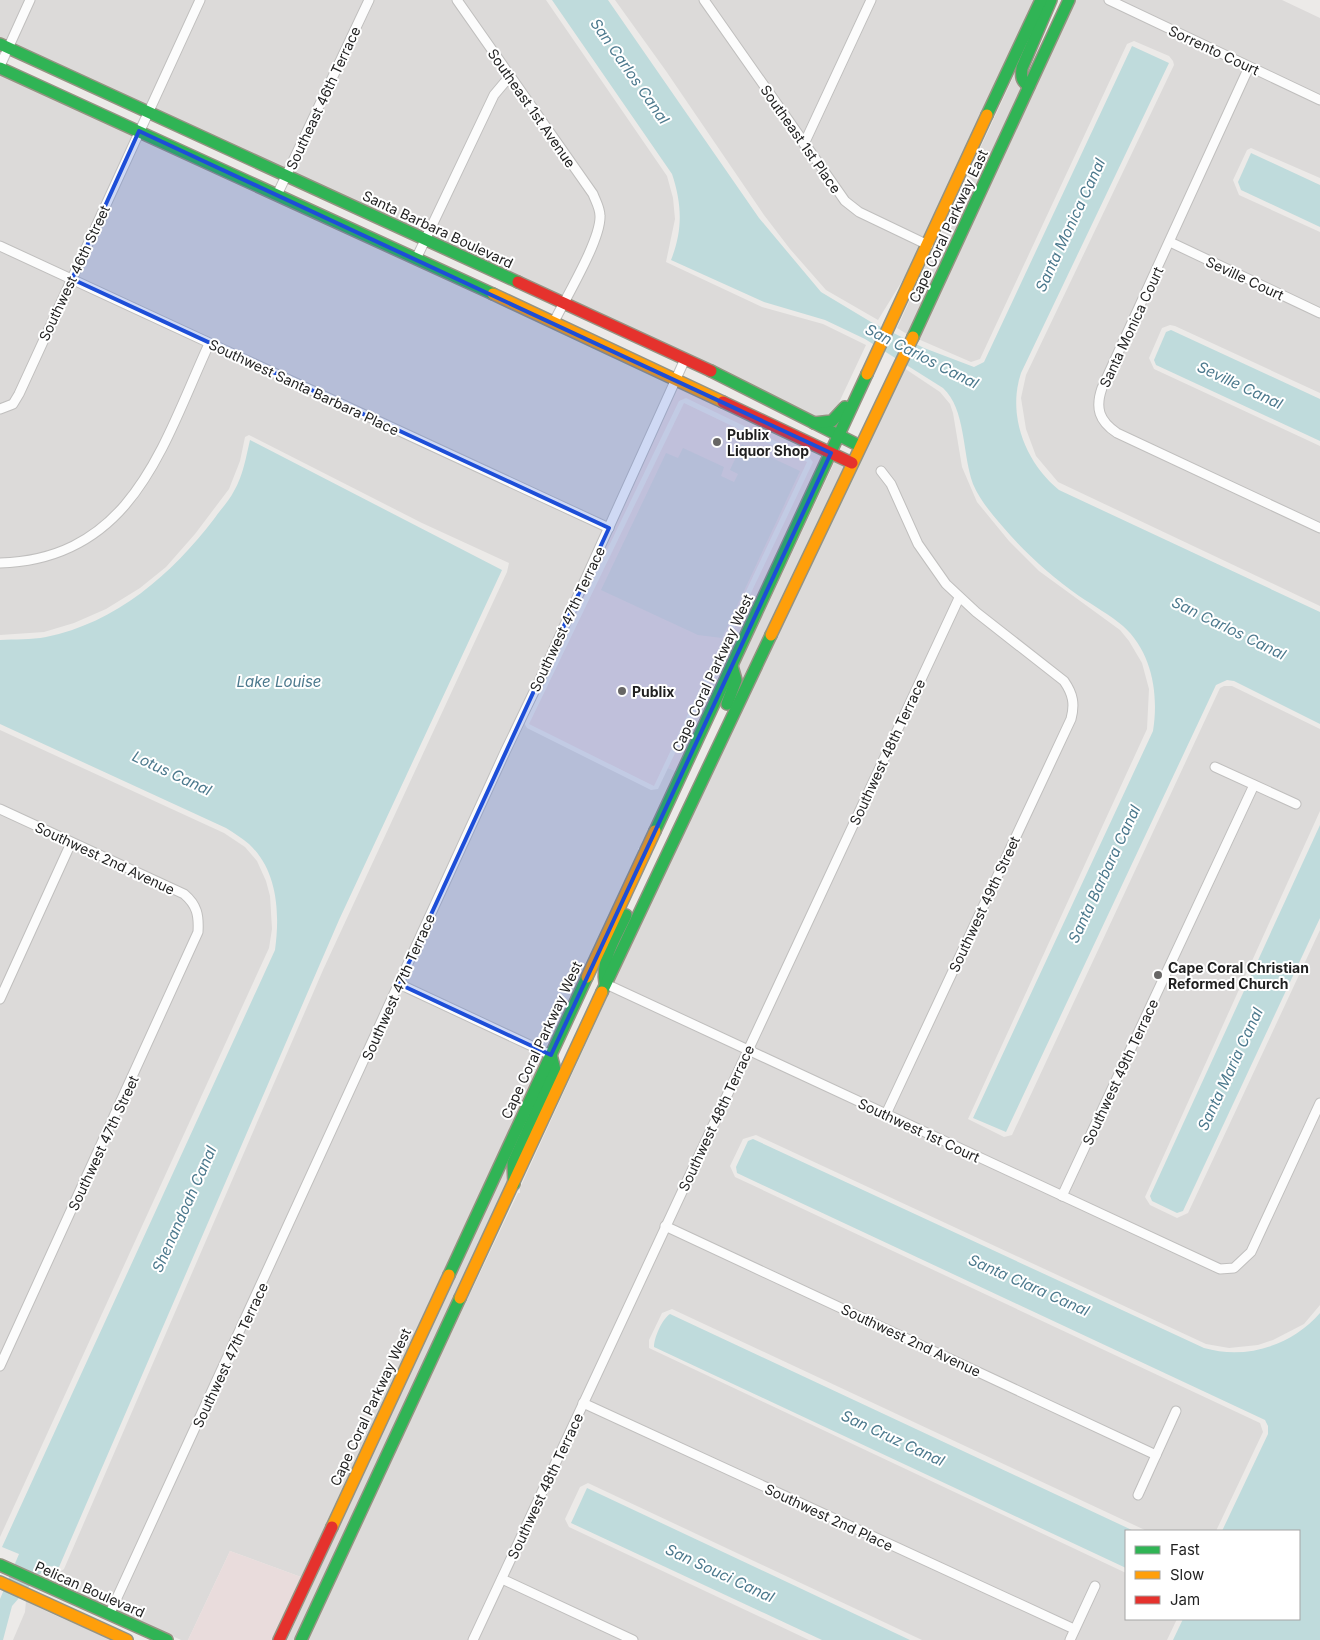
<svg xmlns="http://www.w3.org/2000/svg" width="1320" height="1640" font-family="Inter,sans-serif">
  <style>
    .residential { fill: #dcdad9 }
    .commercial { fill: #e9dcdc }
    .religious { fill: #dbdad9 }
    .water { fill: #bfdbdc }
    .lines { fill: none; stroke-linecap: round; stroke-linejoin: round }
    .street-casing { stroke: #c0bfbe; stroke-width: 11 }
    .fast-casing { stroke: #959382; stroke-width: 14 }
    .slow-casing { stroke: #959382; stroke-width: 14 }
    .jam-casing { stroke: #959382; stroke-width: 14 }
    .street { stroke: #fcfcfc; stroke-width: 9 }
    .fast { stroke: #30b455; stroke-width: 11 }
    .slow { stroke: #ff9f0a; stroke-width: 11 }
    .jam { stroke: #e5322d; stroke-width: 11 }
    .marked { fill: #1d4ed8; fill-opacity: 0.2; stroke: #1d4ed8; stroke-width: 4; stroke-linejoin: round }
    .poi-dot { fill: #676665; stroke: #fff; stroke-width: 2 }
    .labels { text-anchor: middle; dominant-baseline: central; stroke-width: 4; stroke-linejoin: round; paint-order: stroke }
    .street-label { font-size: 14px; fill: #1f1f1f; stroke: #fff }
    .poi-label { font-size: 14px; font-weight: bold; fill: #1f1f1f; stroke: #fff; text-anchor: start }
    .water-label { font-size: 15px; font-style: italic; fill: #4c798d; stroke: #fff }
  </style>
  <rect width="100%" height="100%" fill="#eceae8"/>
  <g class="residential">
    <path d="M 0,0 L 546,0 L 667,176 L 673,198 L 675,219 L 666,262 L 762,307 L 823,324 L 866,345 L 835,411 L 832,416 L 815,417 L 687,354 L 0,38 Z"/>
    <path d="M 615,0 L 1034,0 L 912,265 L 878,320 L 826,290 L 790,249 L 764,215 L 666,71 Z"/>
    <path d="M 1076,0 L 1282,0 L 1320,18 L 1320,178 L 1251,148 L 1247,150 L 1233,180 L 1239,195 L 1320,232 L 1320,393 L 1175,326 L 1170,325 L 1162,328 L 1149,358 L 1154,369 L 1320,446 L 1320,606 L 1058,482 L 1036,456 L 1026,429 L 1021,398 L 1026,375 L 1174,65 L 1173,61 L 1169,56 L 1134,41 L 1127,44 L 980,359 L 971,362 L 918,339 Z"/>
    <path d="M 1015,73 L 1021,88 L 907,334 L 897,328 Z"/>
    <path d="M 0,74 L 627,362 L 671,385 L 524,723 L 527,728 L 651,790 L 658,789 L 668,768 L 676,771 L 640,848 L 638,848 L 638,853 L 301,1577 L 230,1551 L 188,1640 L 181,1640 L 44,1578 L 49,1571 L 60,1572 L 64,1569 L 323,970 L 507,572 L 509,563 L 422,523 L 249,435 L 245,437 L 240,461 L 229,489 L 195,534 L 166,567 L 140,588 L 106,609 L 74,623 L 44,632 L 0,635 Z"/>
    <path d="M 904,368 L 940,392 L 950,404 L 953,413 L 962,467 L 977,502 L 1009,541 L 1039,571 L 1120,630 L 1129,641 L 1142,663 L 1149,689 L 1147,729 L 968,1119 L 1004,1137 L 1012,1135 L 1220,688 L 1224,686 L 1232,686 L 1320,729 L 1320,811 L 1145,1197 L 1150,1205 L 1177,1218 L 1188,1213 L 1320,930 L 1320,1305 L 1304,1324 L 1273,1340 L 1258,1345 L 1229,1348 L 1206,1344 L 756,1135 L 743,1139 L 730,1166 L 735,1177 L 1260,1423 L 1263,1432 L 1216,1531 L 1147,1531 L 672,1309 L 662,1313 L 649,1340 L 649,1348 L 1126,1573 L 1126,1619 L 1177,1619 L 1167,1640 L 922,1640 L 588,1483 L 580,1487 L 565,1519 L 569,1527 L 809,1640 L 308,1640 L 439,1359 L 518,1193 L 520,1193 L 520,1188 L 611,989 L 698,802 Z"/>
    <path d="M 835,461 L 844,466 L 742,680 L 739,666 Z"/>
    <path d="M 0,730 L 224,833 L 245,847 L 257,861 L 266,881 L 270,896 L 272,929 L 269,948 L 0,1537 Z"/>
    <path d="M 507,1164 L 507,1185 L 294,1640 L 287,1640 Z"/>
    <path d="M 26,1601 L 50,1613 L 112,1640 L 13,1640 L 25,1612 Z"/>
  </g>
  <g class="commercial">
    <path d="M 671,385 L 823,456 L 723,666 L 676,771 L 668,768 L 813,462 L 809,457 L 686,398 L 679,401 L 530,709 Z"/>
    <path d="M 684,403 L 807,462 L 654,786 L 529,724 Z"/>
    <path d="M 230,1551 L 301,1577 L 272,1640 L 188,1640 Z"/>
  </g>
  <path class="religious" d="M 742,444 L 800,471 L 722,638 L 698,635 L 601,590 L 666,453 L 678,458 L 683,448 L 724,467 L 721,476 L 734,482 L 738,474 L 730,470 Z"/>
  <g class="water">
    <path d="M 552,0 L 608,0 L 759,218 L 821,292 L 871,322 L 924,348 L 974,367 L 984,362 L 1132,46 L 1169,63 L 1021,373 C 1007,415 1025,462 1059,490 L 1320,612 L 1320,724 L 1234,681 L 1227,680 L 1216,685 L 1006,1132 L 973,1118 L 1153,731 C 1159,694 1152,652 1123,626 C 1110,615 1094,606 1079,596 C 1055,579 1031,558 1011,536 C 997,520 981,503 973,484 C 962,453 966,409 943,388 L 865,339 L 825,320 L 764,302 L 671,260 C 683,230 682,204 672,174 Z"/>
    <path d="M 1251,153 L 1320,185 L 1320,227 L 1241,190 L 1238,182 Z"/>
    <path d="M 1171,330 L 1320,399 L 1320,441 L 1156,365 L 1154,360 L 1166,332 Z"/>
    <path d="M 250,440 L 502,570 L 339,920 L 59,1567 L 47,1566 L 12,1606 L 3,1640 L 0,1640 L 0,1599 L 19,1554 L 2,1547 L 275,950 C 280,914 278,871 249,844 C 242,838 234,833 226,828 L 0,724 L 0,640 C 15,639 31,640 46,637 C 116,623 172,574 214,519 C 220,510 229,501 234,491 C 243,476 246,457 250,440 Z"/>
    <path d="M 1320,825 L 1320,918 L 1183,1211 L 1177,1213 L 1152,1201 L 1150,1196 Z"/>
    <path d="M 753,1139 L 1204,1348 C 1246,1360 1291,1346 1320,1313 L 1320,1640 L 1173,1640 L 1183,1619 L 1299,1619 L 1299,1531 L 1222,1531 L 1268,1434 L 1268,1426 L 1265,1420 L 737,1173 L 736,1167 L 748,1141 Z"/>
    <path d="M 670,1314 L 1134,1531 L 1126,1531 L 1126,1568 L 654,1347 C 654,1338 662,1319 670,1314 Z"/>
    <path d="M 587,1488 L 910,1640 L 822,1640 L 571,1523 Z"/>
  </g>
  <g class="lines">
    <g class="street-casing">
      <g id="street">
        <path d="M 457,0 L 593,194 C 596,202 600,208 600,216 C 601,240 565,299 554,322"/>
        <path d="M 704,0 L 845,201 L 859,212 L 928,245"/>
        <path d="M 1109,0 L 1320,100"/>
        <path d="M 0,66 L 30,0"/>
        <path d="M 1249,67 L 1102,388 C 1095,408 1099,421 1117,433 L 1320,528"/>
        <path d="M 804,144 L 871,0"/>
        <path d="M 277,195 L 369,0"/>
        <path d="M 1170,242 L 1320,313"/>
        <path d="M 0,246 L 609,528"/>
        <path d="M 416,259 L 494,95 L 510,76"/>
        <path d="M 0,409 L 13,404 L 19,394 L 200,0"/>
        <path d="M 881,471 L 891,484 L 918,544 L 946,584 L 976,612 L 1064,681 C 1073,694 1075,704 1071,719 L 886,1114"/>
        <path d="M 0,563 C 133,559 163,444 209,344"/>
        <path d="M 1215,767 L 1296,804"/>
        <path d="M 0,809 L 184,894 C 197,905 199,915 198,932 L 0,1366"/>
        <path d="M 399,984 L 551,1055"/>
        <path d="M 606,984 L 1220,1269 L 1234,1268 L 1251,1252 L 1320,1103"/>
        <path d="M 0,999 L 71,843"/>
        <path d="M 1062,1196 L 1254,785"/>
        <path d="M 665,1226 L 1156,1455"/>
        <path d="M 583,1403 L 1074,1629"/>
        <path d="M 1138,1495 L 1176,1411"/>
        <path d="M 502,1579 L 633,1640"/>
        <path d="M 110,1613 L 505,752 L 543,673 L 685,359"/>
        <path d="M 473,1640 L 959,598"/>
        <path d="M 1070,1640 L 1095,1586"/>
      </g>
    </g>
    <g class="fast-casing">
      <g id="fast">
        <path d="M 0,44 L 518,282"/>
        <path d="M 0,68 L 493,294"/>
        <path d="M 1029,86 C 1021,81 1021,76 1022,68 L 1051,0"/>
        <path d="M 987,115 L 1041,0"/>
        <path d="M 913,337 L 1069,0"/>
        <path d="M 711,371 L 860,446"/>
        <path d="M 814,423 L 832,421 L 845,407"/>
        <path d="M 727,704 L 736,680 L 732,666"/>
        <path d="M 655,831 L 867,374"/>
        <path d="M 605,983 C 601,958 616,937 626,915"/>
        <path d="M 602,992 L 771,635"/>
        <path d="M 514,1184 L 513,1163 L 555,1070 L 551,1055"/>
        <path d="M 449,1275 L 587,977"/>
        <path d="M 0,1565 L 167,1640"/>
        <path d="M 301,1640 L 460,1298"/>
      </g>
    </g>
    <g class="slow-casing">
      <g id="slow">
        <path d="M 493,294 L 723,402"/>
        <path d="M 867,374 L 987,115"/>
        <path d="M 771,635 L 913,337"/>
        <path d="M 587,977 L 655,831"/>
        <path d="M 460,1298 L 602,992"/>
        <path d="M 332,1527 L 449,1275"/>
        <path d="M 0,1582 L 127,1640"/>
      </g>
    </g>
    <g class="jam-casing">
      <g id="jam">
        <path d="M 518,282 L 711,371"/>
        <path d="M 723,402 L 852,463"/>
        <path d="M 279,1640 L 332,1527"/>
      </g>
    </g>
    <use href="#street" class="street"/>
    <use href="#fast" class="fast"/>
    <use href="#slow" class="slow"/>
    <use href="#jam" class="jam"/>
  </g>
  <path class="marked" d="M 139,131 L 831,453 L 551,1055 L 399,984 L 609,528 L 72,279 Z"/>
  <g class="poi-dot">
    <circle cx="717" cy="442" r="5"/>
    <circle cx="622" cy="691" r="5"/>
    <circle cx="1158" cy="975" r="5"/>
  </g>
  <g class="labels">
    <g class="street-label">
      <text transform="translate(1214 50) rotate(25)">Sorrento Court</text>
      <text transform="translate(323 98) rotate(-65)">Southeast 46th Terrace</text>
      <text transform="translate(532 108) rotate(55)">Southeast 1st Avenue</text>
      <text transform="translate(801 139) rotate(55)">Southeast 1st Place</text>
      <text transform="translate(948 226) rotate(-65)">Cape Coral Parkway East</text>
      <text transform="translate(438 229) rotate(25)">Santa Barbara Boulevard</text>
      <text transform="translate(74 273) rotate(-65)">Southwest 46th Street</text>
      <text transform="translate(1245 278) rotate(25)">Seville Court</text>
      <text transform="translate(1131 327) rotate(-65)">Santa Monica Court</text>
      <text transform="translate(304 387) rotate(25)">Southwest Santa Barbara Place</text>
      <text transform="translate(567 619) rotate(-65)">Southwest 47th Terrace</text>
      <text transform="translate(712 673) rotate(-65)">Cape Coral Parkway West</text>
      <text transform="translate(887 752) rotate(-65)">Southwest 48th Terrace</text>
      <text transform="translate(105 858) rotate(25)">Southwest 2nd Avenue</text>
      <text transform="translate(984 904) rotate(-65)">Southwest 49th Street</text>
      <text transform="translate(398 987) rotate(-66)">Southwest 47th Terrace</text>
      <text transform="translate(541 1040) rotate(-65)">Cape Coral Parkway West</text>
      <text transform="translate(1120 1072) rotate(-65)">Southwest 49th Terrace</text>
      <text transform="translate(716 1118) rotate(-65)">Southwest 48th Terrace</text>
      <text transform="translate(919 1130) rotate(25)">Southwest 1st Court</text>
      <text transform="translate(103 1143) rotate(-65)">Southwest 47th Street</text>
      <text transform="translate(911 1340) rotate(25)">Southwest 2nd Avenue</text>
      <text transform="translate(230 1355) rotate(-65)">Southwest 47th Terrace</text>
      <text transform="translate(370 1407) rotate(-65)">Cape Coral Parkway West</text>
      <text transform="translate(545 1486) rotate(-65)">Southwest 48th Terrace</text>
      <text transform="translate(829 1517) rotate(25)">Southwest 2nd Place</text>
      <text transform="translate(90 1589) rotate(24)">Pelican Boulevard</text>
    </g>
    <g class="poi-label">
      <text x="727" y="434">Publix<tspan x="727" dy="16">Liquor Shop</tspan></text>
      <text x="632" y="691">Publix</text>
      <text x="1168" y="967">Cape Coral Christian<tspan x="1168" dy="16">Reformed Church</tspan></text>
    </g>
    <g class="water-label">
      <text transform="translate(630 71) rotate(55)">San Carlos Canal</text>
      <text transform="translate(1070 225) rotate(-65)">Santa Monica Canal</text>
      <text transform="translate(922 356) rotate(27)">San Carlos Canal</text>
      <text transform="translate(1240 385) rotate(25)">Seville Canal</text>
      <text transform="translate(1229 628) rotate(26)">San Carlos Canal</text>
      <text x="279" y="681">Lake Louise</text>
      <text transform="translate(172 773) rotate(25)">Lotus Canal</text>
      <text transform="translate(1104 874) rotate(-65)">Santa Barbara Canal</text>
      <text transform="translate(1230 1069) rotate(-65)">Santa Maria Canal</text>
      <text transform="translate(184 1209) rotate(-66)">Shenandoah Canal</text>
      <text transform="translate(1029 1285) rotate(24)">Santa Clara Canal</text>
      <text transform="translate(893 1438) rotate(25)">San Cruz Canal</text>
      <text transform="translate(720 1573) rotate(25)">San Souci Canal</text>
    </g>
  </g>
  <rect x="1125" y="1530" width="175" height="90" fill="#ffffff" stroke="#a5a5a5"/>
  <rect x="1135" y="1546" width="25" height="8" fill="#30b455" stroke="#a5a5a5"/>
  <text x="1170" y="1555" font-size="15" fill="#1f1f1f">Fast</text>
  <rect x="1135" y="1571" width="25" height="8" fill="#ff9f0a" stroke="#a5a5a5"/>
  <text x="1170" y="1580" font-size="15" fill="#1f1f1f">Slow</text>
  <rect x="1135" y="1596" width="25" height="8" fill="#e5322d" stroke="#a5a5a5"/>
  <text x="1170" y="1605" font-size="15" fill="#1f1f1f">Jam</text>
</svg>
